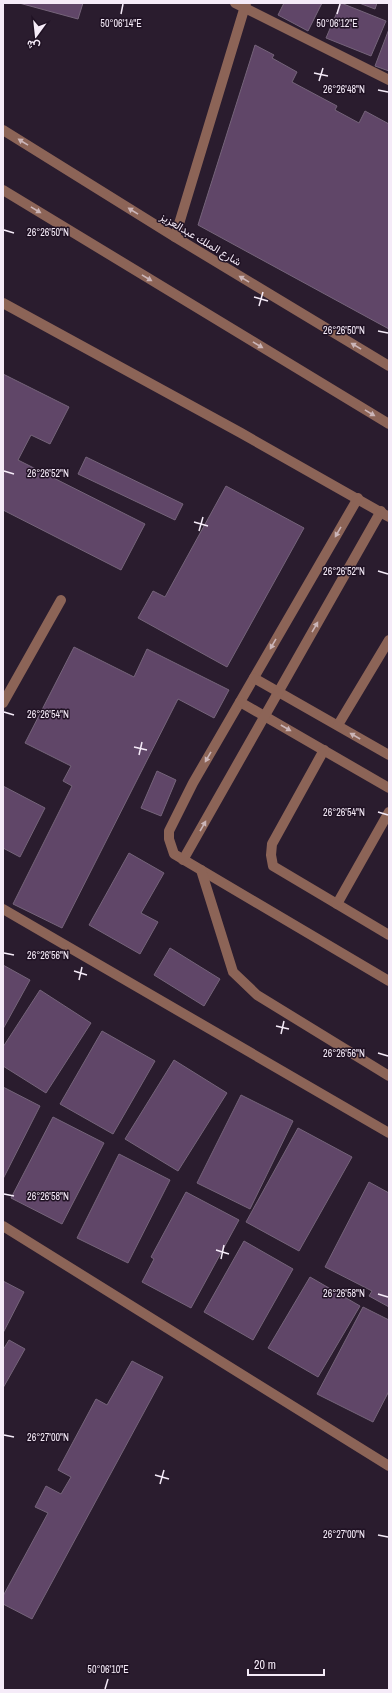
<svg xmlns="http://www.w3.org/2000/svg" width="392" height="1693" font-family="'Archivo Narrow',Vazirmatn,sans-serif">
  <style>
    .building { fill: #604668; stroke: #75647a }
    .lines { fill: none; stroke-linecap: round; stroke-linejoin: round }
    .minor { stroke: #8c6457; stroke-width: 10 }
    .oneway { fill: #cbb5b8 }
    .ticks { fill: none; stroke: #f5ebf8; stroke-width: 1.5 }
    .labels { text-anchor: middle; dominant-baseline: central; stroke-width: 3; stroke-linejoin: round; paint-order: stroke }
    .street-label { font-size: 11px; fill: #f5ebf8; stroke: #201224 }
    .ticks-label { font-size: 10px; text-anchor: middle; fill: #f5ebf8; stroke: #201224; stroke-width: 3; stroke-linejoin: round; paint-order: stroke }
  </style>
  <rect width="100%" height="100%" fill="#2a1c2e"/>
  <g class="building">
    <path d="M 19,3 L 83,3 L 78,19 Z"/>
    <path d="M 284,3 L 322,3 L 308,31 L 278,15 Z"/>
    <path d="M 341,3 L 386,21 L 371,56 L 326,38 Z"/>
    <path d="M 359,3 L 377,3 L 375,9 Z"/>
    <path d="M 389,29 L 389,71 L 375,66 Z"/>
    <path d="M 255,45 L 274,55 L 272,58 L 297,72 L 292,82 L 337,106 L 335,110 L 359,123 L 365,111 L 389,124 L 389,329 L 198,225 Z"/>
    <path d="M 3,374 L 69,407 L 50,444 L 31,435 L 18,460 L 145,524 L 121,570 L 3,510 Z"/>
    <path d="M 86,457 L 183,504 L 175,520 L 78,474 Z"/>
    <path d="M 226,486 L 304,528 L 227,667 L 138,618 L 153,591 L 165,597 Z"/>
    <path d="M 74,647 L 134,677 L 147,649 L 229,690 L 214,718 L 178,699 L 62,928 L 13,904 L 72,786 L 63,781 L 71,766 L 25,743 Z"/>
    <path d="M 157,771 L 176,780 L 161,816 L 141,808 Z"/>
    <path d="M 3,786 L 45,808 L 20,857 L 3,848 Z"/>
    <path d="M 129,853 L 164,873 L 141,913 L 158,922 L 140,954 L 89,925 Z"/>
    <path d="M 170,948 L 220,979 L 204,1006 L 154,975 Z"/>
    <path d="M 3,965 L 30,980 L 3,1029 Z"/>
    <path d="M 40,990 L 91,1023 L 46,1093 L 3,1066 L 3,1047 Z"/>
    <path d="M 102,1031 L 155,1061 L 113,1134 L 60,1104 Z"/>
    <path d="M 174,1060 L 227,1093 L 178,1171 L 125,1139 Z"/>
    <path d="M 3,1087 L 40,1106 L 3,1179 Z"/>
    <path d="M 241,1095 L 293,1121 L 250,1209 L 197,1183 Z"/>
    <path d="M 53,1117 L 104,1143 L 62,1224 L 11,1198 Z"/>
    <path d="M 298,1128 L 352,1157 L 299,1251 L 246,1222 Z"/>
    <path d="M 119,1154 L 170,1180 L 128,1263 L 77,1238 Z"/>
    <path d="M 369,1182 L 389,1193 L 389,1307 L 369,1296 L 372,1291 L 325,1267 Z"/>
    <path d="M 186,1192 L 239,1220 L 191,1308 L 142,1282 L 154,1259 L 151,1257 Z"/>
    <path d="M 244,1241 L 293,1269 L 253,1340 L 204,1312 Z"/>
    <path d="M 310,1277 L 360,1306 L 318,1377 L 268,1348 Z"/>
    <path d="M 3,1281 L 24,1292 L 3,1333 Z"/>
    <path d="M 363,1307 L 389,1320 L 389,1391 L 373,1422 L 317,1394 Z"/>
    <path d="M 9,1340 L 25,1349 L 3,1388 L 3,1350 Z"/>
    <path d="M 132,1361 L 163,1377 L 32,1619 L 3,1604 L 3,1596 L 48,1513 L 35,1507 L 46,1486 L 61,1494 L 71,1477 L 58,1470 L 96,1399 L 107,1405 Z"/>
  </g>
  <g class="lines">
    <g class="minor">
      <path d="M 235,3 L 389,80"/>
      <path d="M 3,130 L 175,237 L 389,366"/>
      <path d="M 3,190 L 389,424"/>
      <path d="M 175,237 L 246,3"/>
      <path d="M 3,303 L 241,433 L 389,517"/>
      <path d="M 358,498 L 193,783 L 169,831 L 169,839 L 174,854 L 389,981"/>
      <path d="M 254,678 L 389,755"/>
      <path d="M 240,702 L 389,788"/>
      <path d="M 3,703 L 61,600"/>
      <path d="M 338,725 L 389,640"/>
      <path d="M 324,750 L 272,844 L 271,855 L 273,866 L 337,904"/>
      <path d="M 389,812 L 337,904 L 389,935"/>
      <path d="M 183,860 L 381,511"/>
      <path d="M 201,870 L 233,972 L 257,995 L 389,1076"/>
      <path d="M 3,909 L 389,1133"/>
      <path d="M 3,1226 L 389,1466"/>
    </g>
  </g>
  <defs><path id="oneway-solid" d="M-6-.8H1V-3.2L6.5 0L1 3.2V.8H-6Z"/></defs>
  <g class="oneway">
    <use href="#oneway-solid" transform="translate(23 142) rotate(-148)"/>
    <use href="#oneway-solid" transform="translate(36 210) rotate(31)"/>
    <use href="#oneway-solid" transform="translate(133 211) rotate(-148)"/>
    <use href="#oneway-solid" transform="translate(147 278) rotate(31)"/>
    <use href="#oneway-solid" transform="translate(244 279) rotate(-149)"/>
    <use href="#oneway-solid" transform="translate(258 345) rotate(31)"/>
    <use href="#oneway-solid" transform="translate(356 346) rotate(-149)"/>
    <use href="#oneway-solid" transform="translate(370 413) rotate(31)"/>
    <use href="#oneway-solid" transform="translate(338 532) rotate(120)"/>
    <use href="#oneway-solid" transform="translate(315 627) rotate(-60)"/>
    <use href="#oneway-solid" transform="translate(273 644) rotate(120)"/>
    <use href="#oneway-solid" transform="translate(286 728) rotate(30)"/>
    <use href="#oneway-solid" transform="translate(355 736) rotate(-150)"/>
    <use href="#oneway-solid" transform="translate(208 757) rotate(120)"/>
    <use href="#oneway-solid" transform="translate(203 826) rotate(-60)"/>
  </g>
  <path class="ticks" d="M 121,14 L 123,4M 337,14 L 340,4M 314,73 L 328,76M 319,81 L 323,68M 378,90 L 388,92M 4,230 L 14,233M 254,297 L 268,301M 259,306 L 263,292M 378,331 L 388,333M 4,471 L 14,474M 194,522 L 208,526M 199,531 L 203,517M 378,571 L 388,574M 4,712 L 14,715M 134,747 L 147,750M 139,755 L 142,742M 378,812 L 388,815M 4,953 L 14,955M 74,971 L 87,975M 79,980 L 82,967M 276,1026 L 289,1029M 281,1034 L 284,1021M 378,1053 L 388,1056M 4,1194 L 14,1196M 216,1250 L 229,1254M 221,1259 L 224,1245M 378,1294 L 388,1297M 4,1435 L 14,1437M 155,1475 L 169,1479M 160,1484 L 164,1470M 378,1535 L 388,1537M 105,1689 L 108,1679"/>
  <g class="labels">
    <g class="street-label">
      <text transform="translate(201 239) rotate(31)">شارع الملك عبدالعزيز</text>
    </g>
  </g>
  <g class="ticks-label">
    <text x="121" y="27">50°06'14"E</text>
    <text x="337" y="27">50°06'12"E</text>
    <text x="344" y="93">26°26'48"N</text>
    <text x="48" y="236">26°26'50"N</text>
    <text x="344" y="334">26°26'50"N</text>
    <text x="48" y="477">26°26'52"N</text>
    <text x="344" y="575">26°26'52"N</text>
    <text x="48" y="718">26°26'54"N</text>
    <text x="344" y="816">26°26'54"N</text>
    <text x="48" y="959">26°26'56"N</text>
    <text x="344" y="1057">26°26'56"N</text>
    <text x="48" y="1200">26°26'58"N</text>
    <text x="344" y="1297">26°26'58"N</text>
    <text x="48" y="1441">26°27'00"N</text>
    <text x="344" y="1538">26°27'00"N</text>
    <text x="108" y="1673">50°06'10"E</text>
  </g>
  <rect width="392" height="1693" fill="none" stroke="#f5ebf8" stroke-width="8"/>
  <g transform="translate(36 36) rotate(195)" stroke="#201224" stroke-width="3" paint-order="stroke">
  <path d="M0-3L7 15L0 10L-7 15Z" fill="#f5ebf8"/>
  <text y="-6" font-size="11" font-weight="bold" text-anchor="middle" fill="#f5ebf8">ش</text>
  </g>
  <path d="M248 1669v6h76v-6" fill="none" stroke="#f5ebf8" stroke-width="2"/>
  <text x="254" y="1669" font-size="12" fill="#f5ebf8" stroke="#201224" stroke-width="3" paint-order="stroke">20 m</text>
</svg>
